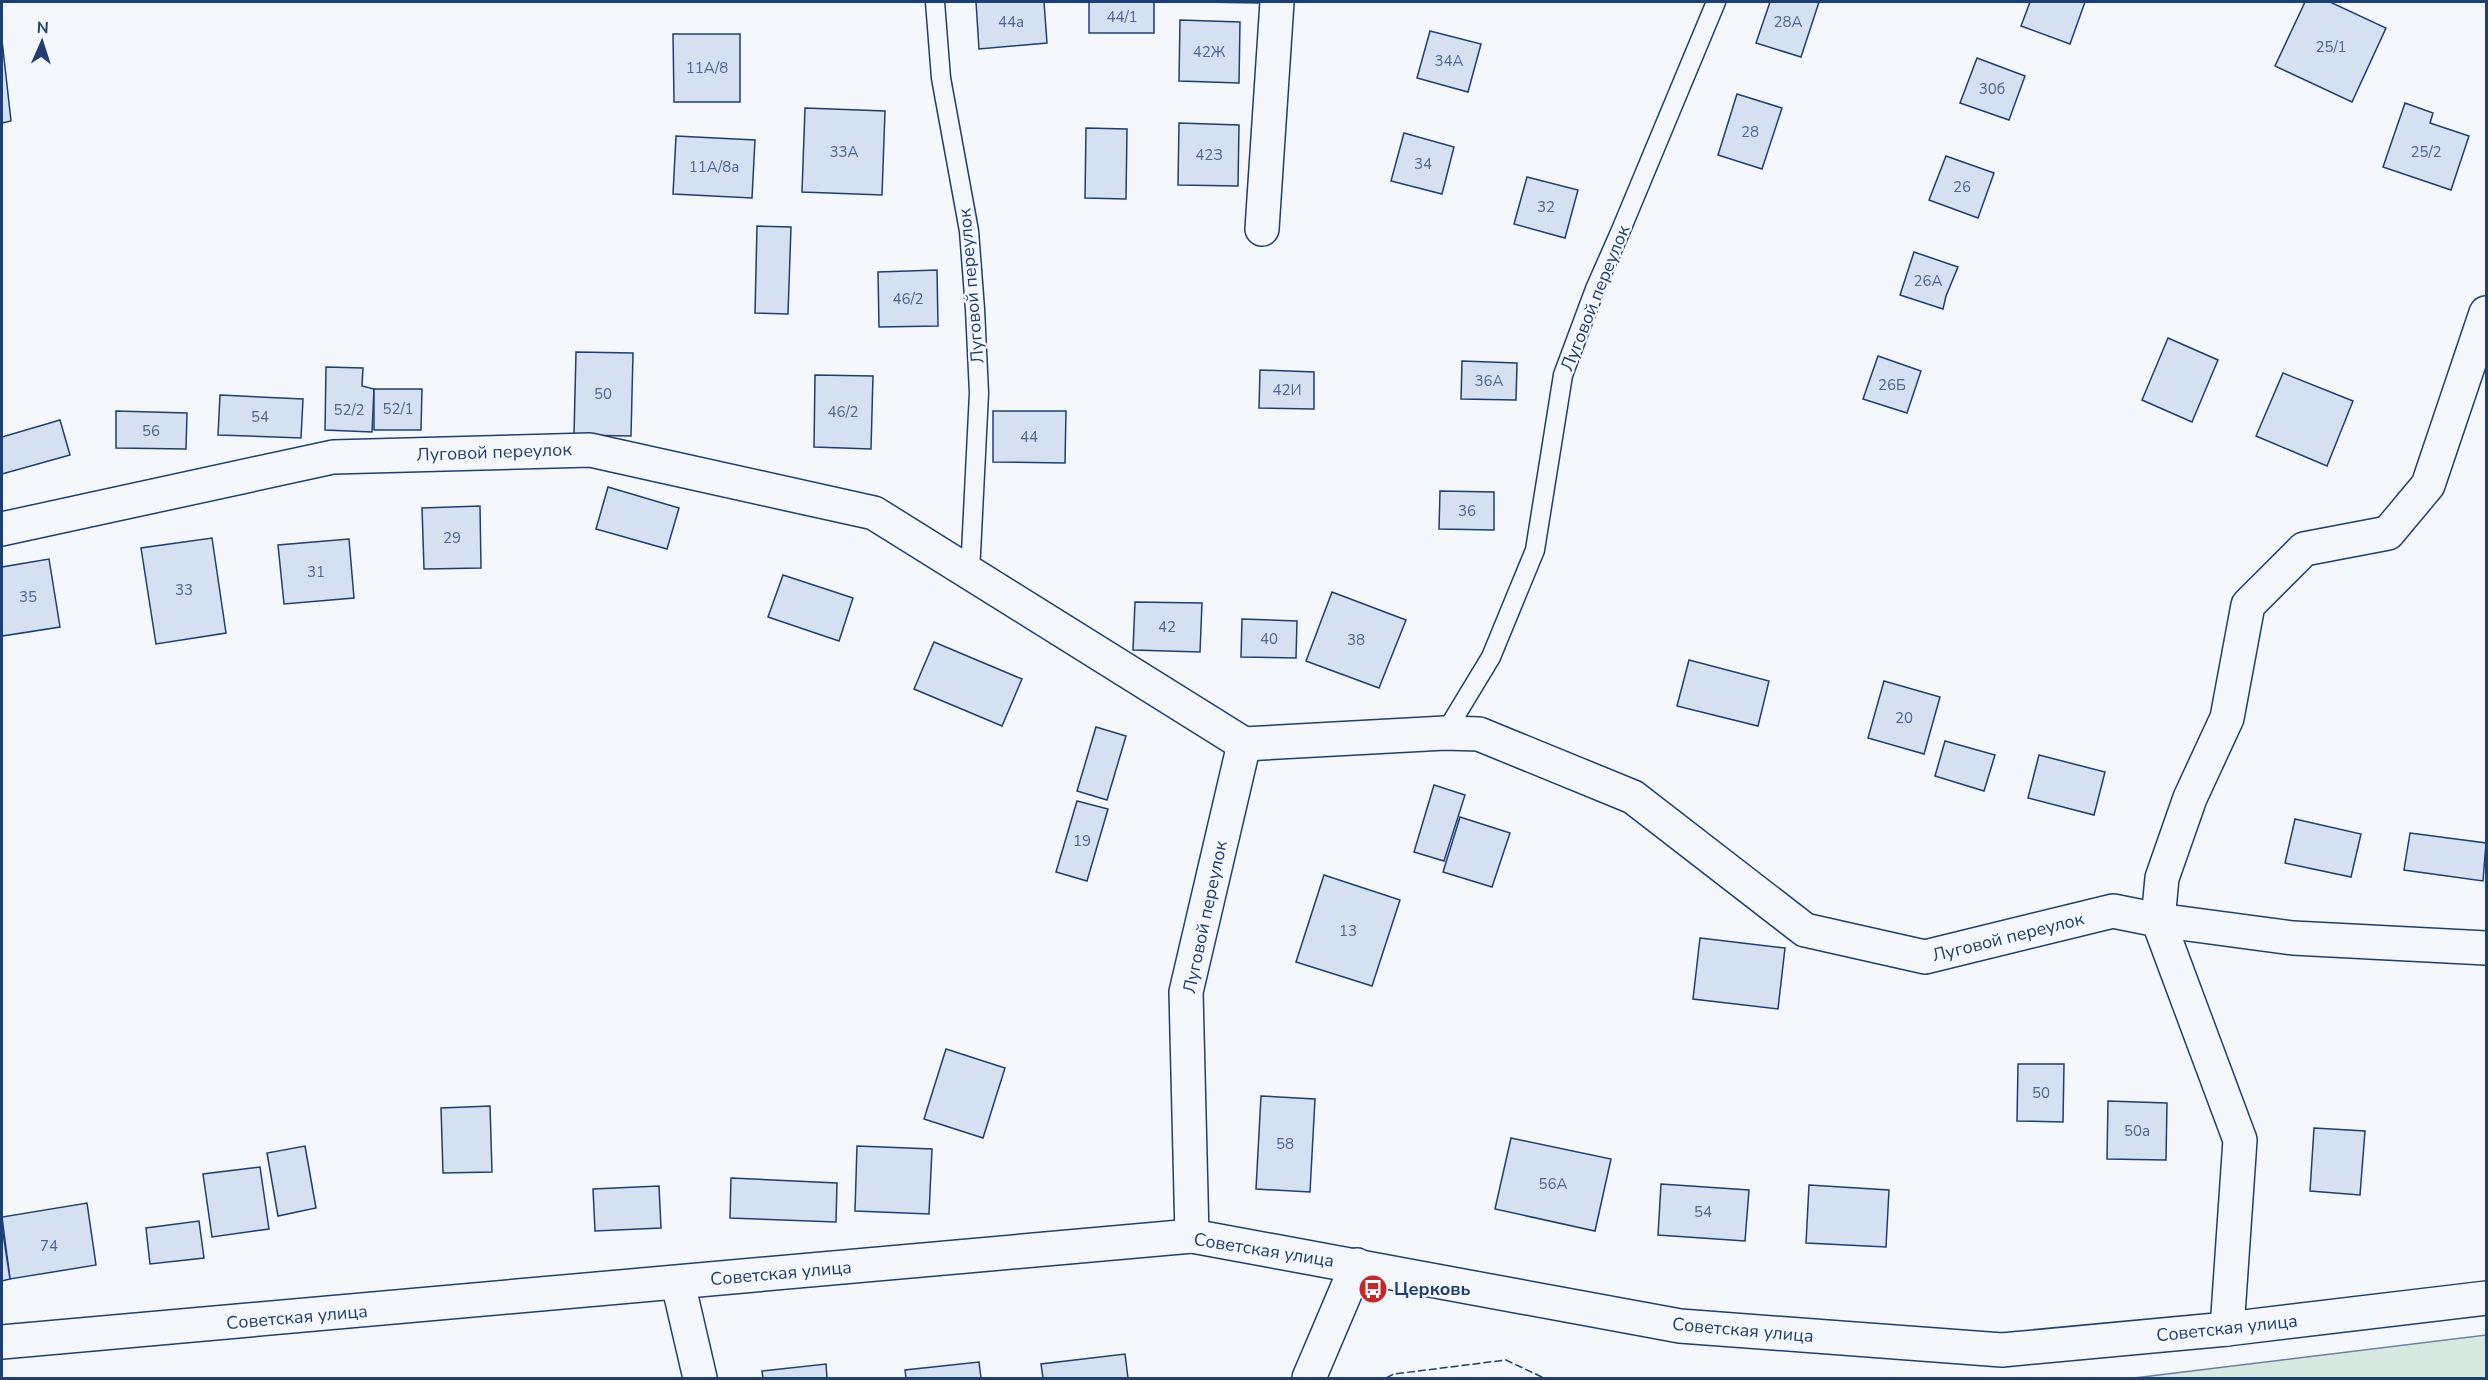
<svg xmlns="http://www.w3.org/2000/svg" width="2488" height="1380" font-family="'Nunito Sans',sans-serif">
  <style>
    .green { fill: #d7e8df; stroke: #687fa3; stroke-width: 1.5 }
    .building { fill: #d5e0f0; stroke: #1d3f73; stroke-width: 1.5 }
    .lines { fill: none; stroke-linecap: round; stroke-linejoin: round }
    .service-casing { stroke: #1d3f73; stroke-width: 21 }
    .minor-casing { stroke: #1d3f73; stroke-width: 36 }
    .service { stroke: #f4f7fb; stroke-width: 18 }
    .minor { stroke: #f4f7fb; stroke-width: 33 }
    .fence { stroke: #1d3f73; stroke-width: 1.5; stroke-dasharray: 8 3; stroke-linecap: butt }
    .labels { text-anchor: middle; dominant-baseline: central; stroke-width: 4.5; stroke-linejoin: round; paint-order: stroke }
    .number-label { font-size: 15px; fill: #4b6792 }
    .street-label { font-size: 18px; fill: #1d3f73; stroke: #f4f7fb }
    .poi-label { font-size: 18px; font-weight: bold; fill: #1d3f73; stroke: #f4f7fb; text-anchor: start }
  </style>
  <rect width="100%" height="100%" fill="#f4f7fb"/>
  <path class="green" d="M 2486,1335 L 2486,1378 L 2134,1378 Z"/>
  <g class="building">
    <path d="M 976,2 L 1044,2 L 1047,43 L 979,49 Z"/>
    <rect x="1089" y="2" width="65" height="31"/>
    <path d="M 1199,2 L 1258,2 L 1258,3 Z"/>
    <path d="M 1770,2 L 1819,2 L 1801,57 L 1756,43 Z"/>
    <path d="M 2030,2 L 2085,2 L 2070,44 L 2021,26 Z"/>
    <path d="M 2305,2 L 2330,2 L 2386,28 L 2352,102 L 2275,66 Z"/>
    <path d="M 1180,20 L 1240,22 L 1239,83 L 1179,81 Z"/>
    <path d="M 1430,31 L 1481,44 L 1468,92 L 1417,78 Z"/>
    <path d="M 673,34 L 740,34 L 740,102 L 674,102 Z"/>
    <path d="M 2,40 L 11,121 L 2,123 Z"/>
    <path d="M 1977,58 L 2025,76 L 2009,120 L 1960,103 Z"/>
    <path d="M 1737,94 L 1782,108 L 1762,169 L 1718,155 Z"/>
    <path d="M 2405,103 L 2433,113 L 2430,123 L 2469,136 L 2451,190 L 2383,167 Z"/>
    <path d="M 805,108 L 885,111 L 882,195 L 802,192 Z"/>
    <path d="M 1179,123 L 1239,125 L 1238,186 L 1178,185 Z"/>
    <path d="M 1086,128 L 1127,129 L 1126,199 L 1085,198 Z"/>
    <path d="M 1404,133 L 1454,147 L 1442,194 L 1391,181 Z"/>
    <path d="M 676,136 L 755,140 L 752,198 L 673,194 Z"/>
    <path d="M 1946,156 L 1994,173 L 1978,218 L 1929,200 Z"/>
    <path d="M 1527,177 L 1578,190 L 1565,238 L 1514,224 Z"/>
    <path d="M 757,226 L 791,227 L 788,314 L 755,313 Z"/>
    <path d="M 1914,252 L 1958,267 L 1946,296 L 1943,309 L 1900,295 Z"/>
    <path d="M 937,270 L 938,326 L 879,327 L 878,272 Z"/>
    <path d="M 2168,338 L 2218,360 L 2192,422 L 2142,400 Z"/>
    <path d="M 576,352 L 633,353 L 631,436 L 574,435 Z"/>
    <path d="M 1878,356 L 1921,371 L 1907,413 L 1863,399 Z"/>
    <path d="M 1462,361 L 1517,363 L 1516,400 L 1461,399 Z"/>
    <path d="M 326,367 L 363,368 L 362,386 L 374,389 L 372,432 L 325,430 Z"/>
    <path d="M 1260,370 L 1314,372 L 1314,409 L 1259,408 Z"/>
    <path d="M 2283,373 L 2353,401 L 2327,466 L 2256,436 Z"/>
    <path d="M 815,375 L 873,376 L 871,449 L 814,447 Z"/>
    <path d="M 374,389 L 422,389 L 421,430 L 374,430 Z"/>
    <path d="M 220,395 L 303,399 L 301,438 L 218,435 Z"/>
    <path d="M 116,411 L 187,413 L 186,449 L 116,448 Z"/>
    <path d="M 993,411 L 1066,411 L 1065,463 L 993,462 Z"/>
    <path d="M 60,420 L 70,455 L 2,474 L 2,437 Z"/>
    <path d="M 608,487 L 679,508 L 667,549 L 596,529 Z"/>
    <path d="M 1440,491 L 1494,492 L 1494,530 L 1439,529 Z"/>
    <path d="M 480,506 L 481,568 L 424,569 L 422,508 Z"/>
    <path d="M 212,538 L 226,633 L 156,644 L 141,548 Z"/>
    <path d="M 349,539 L 354,598 L 284,604 L 278,545 Z"/>
    <path d="M 49,559 L 60,627 L 2,636 L 2,567 Z"/>
    <path d="M 783,575 L 853,598 L 839,641 L 768,617 Z"/>
    <path d="M 1332,592 L 1406,620 L 1379,688 L 1306,661 Z"/>
    <path d="M 1135,602 L 1202,603 L 1200,652 L 1133,650 Z"/>
    <path d="M 1242,619 L 1297,621 L 1296,658 L 1241,657 Z"/>
    <path d="M 934,642 L 1022,679 L 1002,726 L 914,689 Z"/>
    <path d="M 1689,660 L 1769,681 L 1758,726 L 1677,706 Z"/>
    <path d="M 1884,681 L 1940,697 L 1924,754 L 1868,738 Z"/>
    <path d="M 1096,727 L 1126,736 L 1107,800 L 1077,791 Z"/>
    <path d="M 1945,741 L 1995,755 L 1984,791 L 1935,776 Z"/>
    <path d="M 2039,755 L 2105,772 L 2094,815 L 2028,798 Z"/>
    <path d="M 1434,785 L 1465,795 L 1444,861 L 1414,852 Z"/>
    <path d="M 1077,801 L 1108,809 L 1087,881 L 1056,872 Z"/>
    <path d="M 1460,817 L 1510,833 L 1492,887 L 1443,872 Z"/>
    <path d="M 2295,819 L 2361,834 L 2351,877 L 2285,863 Z"/>
    <path d="M 2410,833 L 2486,843 L 2483,881 L 2404,870 Z"/>
    <path d="M 1324,875 L 1400,900 L 1372,986 L 1296,962 Z"/>
    <path d="M 1700,938 L 1785,948 L 1778,1009 L 1693,999 Z"/>
    <path d="M 946,1049 L 1005,1068 L 983,1138 L 924,1119 Z"/>
    <path d="M 2018,1064 L 2064,1064 L 2063,1122 L 2017,1121 Z"/>
    <path d="M 1261,1096 L 1315,1099 L 1310,1192 L 1256,1189 Z"/>
    <path d="M 2108,1101 L 2167,1103 L 2166,1160 L 2107,1159 Z"/>
    <path d="M 490,1106 L 492,1172 L 443,1173 L 441,1108 Z"/>
    <path d="M 2314,1128 L 2365,1131 L 2360,1195 L 2310,1191 Z"/>
    <path d="M 1511,1138 L 1611,1159 L 1595,1231 L 1495,1209 Z"/>
    <path d="M 305,1146 L 316,1208 L 278,1216 L 267,1153 Z"/>
    <path d="M 857,1146 L 932,1149 L 929,1214 L 855,1211 Z"/>
    <path d="M 260,1167 L 269,1229 L 212,1237 L 203,1174 Z"/>
    <path d="M 731,1178 L 837,1183 L 836,1222 L 730,1218 Z"/>
    <path d="M 1661,1184 L 1749,1190 L 1745,1241 L 1658,1235 Z"/>
    <path d="M 1809,1185 L 1889,1190 L 1886,1247 L 1806,1243 Z"/>
    <path d="M 659,1186 L 661,1228 L 595,1231 L 593,1189 Z"/>
    <path d="M 87,1203 L 96,1265 L 10,1279 L 2,1217 Z"/>
    <path d="M 199,1221 L 204,1258 L 150,1264 L 146,1228 Z"/>
    <path d="M 2,1227 L 10,1279 L 2,1281 Z"/>
    <path d="M 1125,1354 L 1128,1378 L 1043,1378 L 1041,1364 Z"/>
    <path d="M 979,1362 L 981,1378 L 906,1378 L 905,1370 Z"/>
    <path d="M 826,1364 L 827,1378 L 763,1378 L 762,1371 Z"/>
  </g>
  <g class="lines">
    <g class="service-casing">
      <g id="service">
        <path d="M 935,2 L 941,78 L 969,231 L 975,309 L 979,393 L 970,573"/>
        <path d="M 1445,733 L 1491,657 L 1535,550 L 1563,375 L 1595,289 L 1621,230 L 1716,2"/>
      </g>
    </g>
    <g class="minor-casing">
      <g id="minor">
        <path d="M 1262,229 L 1277,2"/>
        <path d="M 2,529 L 333,457 L 590,450 L 874,513 L 1244,744 L 1186,992 L 1192,1236"/>
        <path d="M 1244,744 L 1445,733 L 1479,734 L 1633,797 L 1805,930 L 1925,957 L 2113,911 L 2158,920 L 2293,938 L 2486,948"/>
        <path d="M 678,1283 L 700,1378"/>
        <path d="M 2227,1329 L 2240,1140 L 2158,920 L 2162,878 L 2190,798 L 2227,718 L 2248,605 L 2304,549 L 2388,533 L 2428,485 L 2486,313"/>
        <path d="M 2,1342 L 1192,1236 L 1680,1326 L 2002,1350 L 2227,1329 L 2486,1298"/>
        <path d="M 1309,1378 L 1357,1265"/>
      </g>
    </g>
    <use href="#service" class="service"/>
    <use href="#minor" class="minor"/>
    <path class="fence" d="M 1386,1378 L 1394,1374 L 1506,1360 L 1544,1378"/>
  </g>
  <defs>
    <g id="bus-disc" transform="scale(1.5)"><circle r="9.5" fill="#c62828" stroke="#f4f7fb"/><path d="M-5-6H5V4H4V6H2V4H-2V6H-4V4H-5ZM-3.5-4V0h7V-4ZM-3.5 1.2v1.5H-2V1.2ZM2 1.2v1.5H3.5V1.2Z" fill="#fff"/></g>
  </defs>
  <g fill-rule="evenodd">
    <use href="#bus-disc" x="1373" y="1289"/>
  </g>
  <g class="labels">
    <g class="number-label">
      <text x="1122" y="17">44/1</text>
      <text x="1011" y="22">44а</text>
      <text x="1788" y="22">28А</text>
      <text x="2331" y="47">25/1</text>
      <text x="1209" y="52">42Ж</text>
      <text x="1449" y="61">34А</text>
      <text x="707" y="68">11А/8</text>
      <text x="1992" y="89">30б</text>
      <text x="1750" y="132">28</text>
      <text x="844" y="152">33А</text>
      <text x="2426" y="152">25/2</text>
      <text x="1209" y="155">42З</text>
      <text x="1423" y="164">34</text>
      <text x="714" y="167">11А/8а</text>
      <text x="1962" y="187">26</text>
      <text x="1546" y="207">32</text>
      <text x="1928" y="281">26А</text>
      <text x="908" y="299">46/2</text>
      <text x="1489" y="381">36А</text>
      <text x="1892" y="385">26Б</text>
      <text x="1287" y="390">42И</text>
      <text x="603" y="394">50</text>
      <text x="398" y="409">52/1</text>
      <text x="349" y="410">52/2</text>
      <text x="843" y="412">46/2</text>
      <text x="260" y="417">54</text>
      <text x="151" y="431">56</text>
      <text x="1029" y="437">44</text>
      <text x="1467" y="511">36</text>
      <text x="452" y="538">29</text>
      <text x="316" y="572">31</text>
      <text x="184" y="590">33</text>
      <text x="28" y="597">35</text>
      <text x="1167" y="627">42</text>
      <text x="1269" y="639">40</text>
      <text x="1356" y="640">38</text>
      <text x="1904" y="718">20</text>
      <text x="1082" y="841">19</text>
      <text x="1348" y="931">13</text>
      <text x="2041" y="1093">50</text>
      <text x="2137" y="1131">50а</text>
      <text x="1285" y="1144">58</text>
      <text x="1553" y="1184">56А</text>
      <text x="1703" y="1212">54</text>
      <text x="49" y="1246">74</text>
    </g>
    <g class="street-label">
      <text transform="translate(971 286) rotate(-95)">Луговой переулок</text>
      <text transform="translate(1595 298) rotate(-68)">Луговой переулок</text>
      <text transform="translate(494 452) rotate(-2)">Луговой переулок</text>
      <text transform="translate(1205 917) rotate(-78)">Луговой переулок</text>
      <text transform="translate(2008 937) rotate(-14)">Луговой переулок</text>
      <text transform="translate(1264 1250) rotate(9)">Советская улица</text>
      <text transform="translate(781 1273) rotate(-5)">Советская улица</text>
      <text transform="translate(297 1317) rotate(-5)">Советская улица</text>
      <text transform="translate(2227 1328) rotate(-6)">Советская улица</text>
      <text transform="translate(1743 1330) rotate(5)">Советская улица</text>
    </g>
    <g class="poi-label">
      <text x="1394" y="1289">Церковь</text>
    </g>
  </g>
  <rect width="2488" height="1380" fill="none" stroke="#1d3f73" stroke-width="6"/>
  <g transform="translate(42 42) rotate(3)" stroke="#f4f7fb" stroke-width="4.5" paint-order="stroke">
  <path d="M0-4.5L10 22L0 15L-10 22Z" fill="#1d3f73"/>
  <text y="-9" font-size="16" font-weight="bold" text-anchor="middle" fill="#1d3f73">N</text>
  </g>
</svg>
